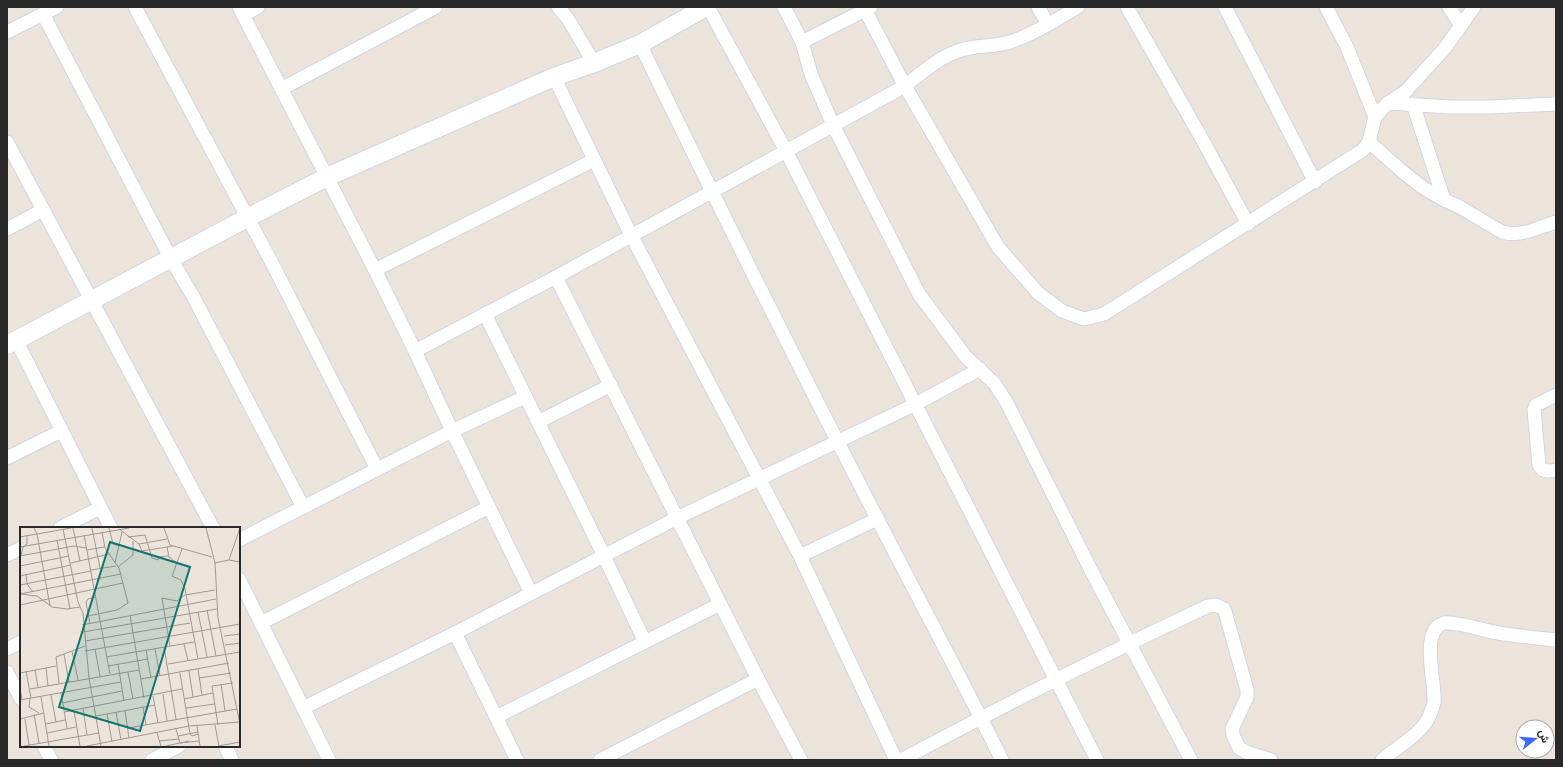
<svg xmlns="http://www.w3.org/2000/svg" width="1563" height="767" font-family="Commissioner,Vazirmatn,sans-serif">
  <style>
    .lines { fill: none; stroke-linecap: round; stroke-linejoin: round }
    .street-casing { stroke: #d1d5e2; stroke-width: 15 }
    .secondary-casing { stroke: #d1d5e2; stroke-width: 20 }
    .street { stroke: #fff; stroke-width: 13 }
    .secondary { stroke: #fff; stroke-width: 18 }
    .inset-road { fill: none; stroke: #9e9994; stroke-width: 1 }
    .view { fill: #0f766e; fill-opacity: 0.15; stroke: #0f766e; stroke-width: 2 }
    .inset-edge { fill: none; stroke: #292929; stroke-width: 2 }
  </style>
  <rect width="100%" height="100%" fill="#ece4db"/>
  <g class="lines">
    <g class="street-casing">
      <g id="street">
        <path d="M 135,7 L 273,265 L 377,469"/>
        <path d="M 239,7 L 375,270 L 415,351 L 452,431 L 531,593"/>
        <path d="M 558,7 L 568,19 L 594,63"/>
        <path d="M 708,7 L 786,151 L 1097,760"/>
        <path d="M 784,7 L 802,42 L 811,74 L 833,125 L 919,294 L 966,357 L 994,383 L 1007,403 L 1096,580 L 1191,760"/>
        <path d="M 1038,7 L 1048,24"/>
        <path d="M 1127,7 L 1202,139 L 1248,224"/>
        <path d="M 1225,7 L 1315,182"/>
        <path d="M 1326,7 L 1347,47 L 1375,117"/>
        <path d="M 1449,7 L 1461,26"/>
        <path d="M 865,10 L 905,86 L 998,247 L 1038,293 L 1062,311 L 1084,319 L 1104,314 L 1363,150 L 1369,142 L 1375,117 L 1382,109 L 1388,103 L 1405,92 L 1445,48 L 1474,7"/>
        <path d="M 43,14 L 171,259 L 194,298 L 303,507"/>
        <path d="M 243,15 L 258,7"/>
        <path d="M 7,32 L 57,7"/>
        <path d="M 802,42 L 871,7"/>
        <path d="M 640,44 C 717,203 796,362 878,520 C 919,600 962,679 1002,760"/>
        <path d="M 554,77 L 631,235 L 800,556 L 896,760"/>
        <path d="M 281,89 L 436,7"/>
        <path d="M 1388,103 L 1449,107 L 1490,107 L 1556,104"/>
        <path d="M 1413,104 L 1444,200"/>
        <path d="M 7,142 L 213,528"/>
        <path d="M 1369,142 L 1403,172 L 1422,187 L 1444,200 L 1458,206 L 1502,232 C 1519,238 1539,227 1556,222"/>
        <path d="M 7,229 L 43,210"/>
        <path d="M 375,270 L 594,160"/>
        <path d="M 556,277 L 758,679 L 801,760"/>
        <path d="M 485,314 L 604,556 L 645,642"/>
        <path d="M 16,340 L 111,528"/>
        <path d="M 415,351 L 556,277 L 905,86 C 921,73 941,56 961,50 C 977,45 994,47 1010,42 C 1034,34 1056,20 1078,7"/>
        <path d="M 1556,395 L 1536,405 L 1534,410 L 1539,465 C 1543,473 1549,471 1556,470"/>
        <path d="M 538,422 L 611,385"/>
        <path d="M 7,458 L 61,431"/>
        <path d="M 60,528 L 100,508"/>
        <path d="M 239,540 L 452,431 L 525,397"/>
        <path d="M 7,555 L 21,548"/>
        <path d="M 800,556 L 877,519"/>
        <path d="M 239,579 L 329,760"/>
        <path d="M 261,623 L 489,507"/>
        <path d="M 455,633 L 517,760"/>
        <path d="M 7,649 L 21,642"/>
        <path d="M 7,672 L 21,699"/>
        <path d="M 303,708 L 455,633 L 677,518 L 914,405 L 980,369"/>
        <path d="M 496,717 L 720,604"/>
        <path d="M 44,746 L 51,760"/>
        <path d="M 225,746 L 232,760"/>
        <path d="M 152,760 L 179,746"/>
        <path d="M 600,760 L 758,679"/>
        <path d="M 901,760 C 1002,706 1104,655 1208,606 L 1216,605 L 1224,609 L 1226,615 L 1247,690 L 1247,697 L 1232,729 L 1233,735 L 1239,748 L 1246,752 L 1271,760"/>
        <path d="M 1382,760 C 1395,749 1422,733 1429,717 C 1431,712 1433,707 1434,702 C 1436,683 1419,630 1444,623 C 1455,621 1486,631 1498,633 C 1517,636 1537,638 1556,640"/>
      </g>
    </g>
    <g class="secondary-casing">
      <path id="secondary" d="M 7,345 L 247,218 L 327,177 L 554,77 L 594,63 L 640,44 L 706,7"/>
    </g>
    <use href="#street" class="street"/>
    <use href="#secondary" class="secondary"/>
  </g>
  <g transform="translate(20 527)">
    <rect width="220" height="220" fill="#ece4db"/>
    <path class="inset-road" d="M 14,1 L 17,7 L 30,79M 53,1 L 60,34M 72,1 L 80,41M 89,1 L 93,17 L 100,19M 144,1 L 150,18 L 192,30M 186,1 L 195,36 L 198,91 L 220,197M 43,2 L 58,75 L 63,86 L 69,151 L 81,219M 99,2 L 119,17 L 147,12M 64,8 L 90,147M 0,10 L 51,1M 108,10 L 125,8 L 132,31 L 138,33 L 139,30 L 148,29M 37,13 L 50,82M 119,17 L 122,24 L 153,19M 0,20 L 109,1M 147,20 L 149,30 L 157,36M 162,22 L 152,49 L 161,53 L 165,62 L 178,132M 67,23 L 84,20M 0,29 L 54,19 L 66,21M 1,29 L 3,20 L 7,17 L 7,8M 209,33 L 220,1M 51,36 L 89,27M 95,36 L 102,5M 195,36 L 209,33 L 220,35M 0,39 L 49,29M 98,40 L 113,28 L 113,14M 71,43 L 96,39M 6,47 L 7,57 L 13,65M 0,49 L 51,38M 0,58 L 71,44M 0,62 L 1,67 L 17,69 L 32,80 L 47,82 L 60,80M 0,67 L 101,47M 0,78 L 103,56M 187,83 L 196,129M 178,85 L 187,130M 110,88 L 124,171M 68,89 L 97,83 L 108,76 L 99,41 L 85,21 L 82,5M 70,97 L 66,75 L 68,72 L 76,70M 62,98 L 196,72M 63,105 L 197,82M 204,109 L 220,107M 65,114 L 170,96M 164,117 L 168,134M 205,118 L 220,116M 150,119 L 142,71 L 157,74 L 165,68 L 195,63M 144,120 L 156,192M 75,122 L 80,149M 135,122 L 140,149M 126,123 L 131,151M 52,124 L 58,153M 65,124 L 220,97M 44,127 L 49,155M 86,130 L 174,115M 98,137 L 104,174M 148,137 L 220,125M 88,139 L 128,132M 26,141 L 28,159M 178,142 L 182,168M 15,143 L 18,160M 6,144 L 11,171M 169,144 L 173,170M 108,145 L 113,172M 0,146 L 36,139M 160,146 L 170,207 L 172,209 L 178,207M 179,151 L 211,146M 121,152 L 209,136M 39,156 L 36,130 L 65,119M 201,157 L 205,184M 0,161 L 2,173M 10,162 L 119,143M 41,166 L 47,201M 143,167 L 147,194M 31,168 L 36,195M 133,169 L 138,196M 21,170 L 29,219M 10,171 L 9,180 L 19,186M 164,172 L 193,166M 0,173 L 101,155M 42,176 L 102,164M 123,180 L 126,198M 166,181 L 195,177M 63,182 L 67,208M 54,184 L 60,219M 105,184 L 109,211M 44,185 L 162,162M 96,185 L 101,213M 14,187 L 19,216M 87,187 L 92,215M 76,189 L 135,178M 0,192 L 24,186M 5,192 L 9,218M 26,197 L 45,193M 195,198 L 199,219M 198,198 L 192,159 L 213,156M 177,199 L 180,219M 108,201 L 217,182M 156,202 L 160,216M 27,206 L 56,200M 137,206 L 141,219M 158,209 L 178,205M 139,214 L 159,212M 160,216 L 179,214M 4,219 L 79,206M 67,219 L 169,199 L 220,195M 146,219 L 169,214M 198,219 L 220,215"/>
    <path class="view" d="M 90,15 L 170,40 L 120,204 L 39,180 Z"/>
    <rect width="220" height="220" class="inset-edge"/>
  </g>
  <rect width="1563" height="767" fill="none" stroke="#292929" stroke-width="16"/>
  <g transform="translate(1535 739) rotate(73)"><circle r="19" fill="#ffffff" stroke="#a9a9a9"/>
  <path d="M0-3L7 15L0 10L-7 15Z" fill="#3c6bf8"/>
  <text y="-6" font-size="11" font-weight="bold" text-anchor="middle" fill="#292929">ش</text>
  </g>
</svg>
